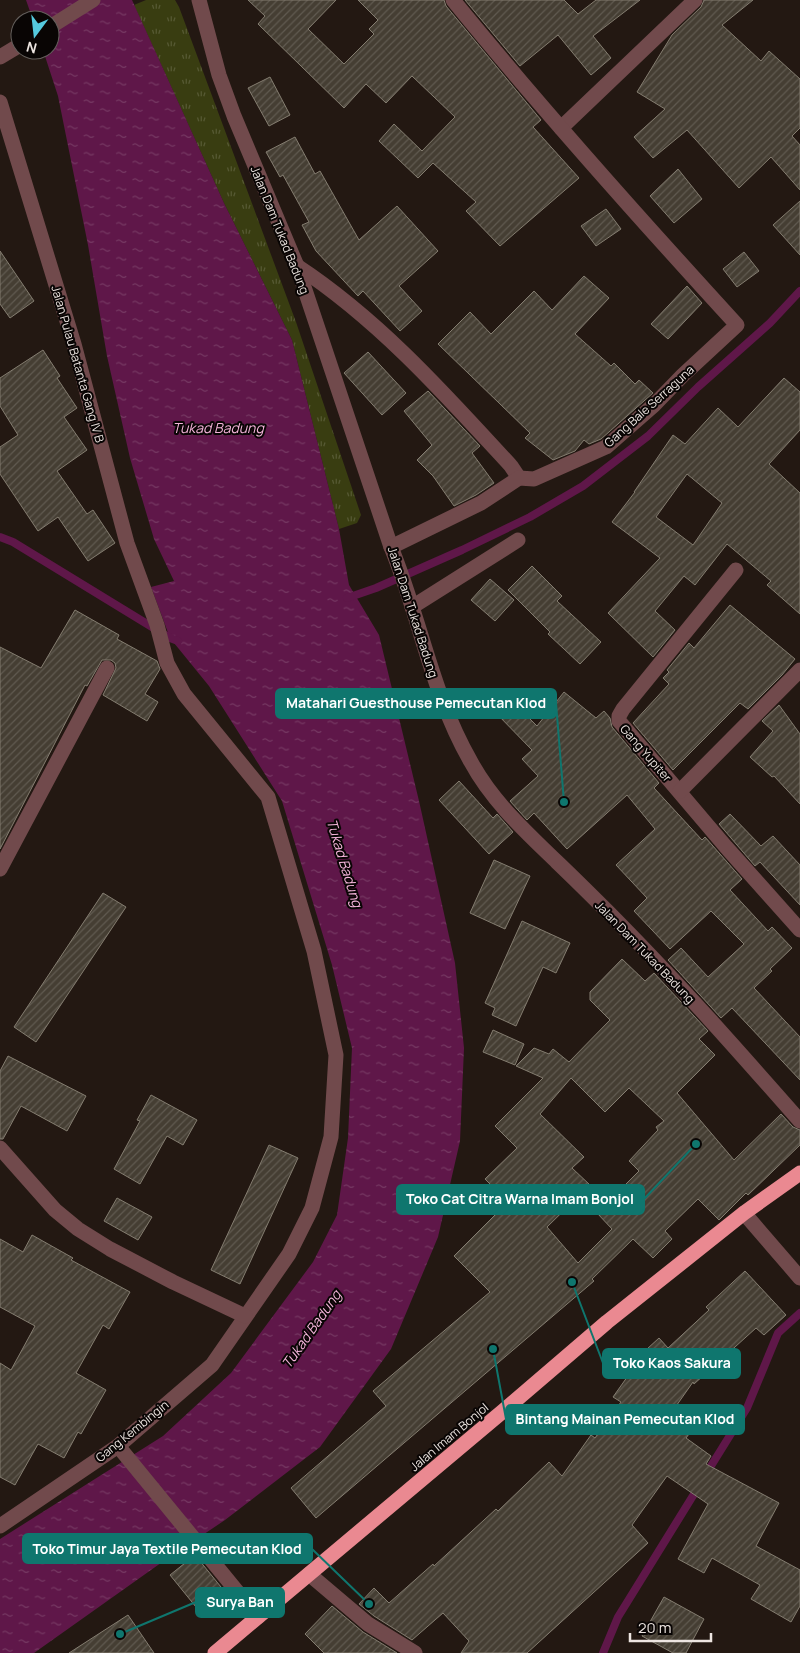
<svg xmlns="http://www.w3.org/2000/svg" width="800" height="1653" font-family="Manrope,sans-serif">
  <style>
    .grass { fill: url(#grass-tufts) }
    .water { fill: url(#water-ripples) }
    .lines { fill: none; stroke-linecap: round; stroke-linejoin: round }
    .stream { stroke: #5f1749; stroke-width: 8 }
    .building { fill: url(#building-hatch); stroke: #847d70; fill-rule: evenodd }
    .minor { stroke: #714a4c; stroke-width: 15 }
    .highway { stroke: #ea8991; stroke-width: 15 }
    .labels { text-anchor: middle; dominant-baseline: central; stroke-width: 4; stroke-linejoin: round; paint-order: stroke }
    .street-label { font-size: 12px; fill: #ede5e1; stroke: #090504 }
    .water-label { font-size: 14px; font-style: italic; fill: #f4b4da; stroke: #090504 }
    .leader { fill: none; stroke: #0f766e; stroke-width: 2 }
    .callout-dot { fill: #0f766e; stroke: #090504; stroke-width: 2 }
    .callout { fill: #0f766e; stroke: #0f766e; stroke-width: 2 }
    .callout-label { font-size: 14px; text-anchor: middle; font-weight: bold; fill: #fff }
  </style>
  <defs>
    <pattern id="grass-tufts" width="24" height="20" patternUnits="userSpaceOnUse" patternTransform="scale(1.25)"><rect width="24" height="20" fill="#393d11"/><path d="M3 7l-1-3M5 7V3M7 7l1-3M15 17l-1-3M17 17v-4M19 17l1-3" fill="none" stroke="#565933"/></pattern>
    <pattern id="water-ripples" width="26" height="14" patternUnits="userSpaceOnUse" patternTransform="scale(1.25)"><rect width="26" height="14" fill="#5f1749"/><path d="M2 4q2-2 4 0t4 0M15 11q2-2 4 0t4 0" fill="none" stroke="#763963"/></pattern>
    <pattern id="building-hatch" width="6" height="6" patternUnits="userSpaceOnUse" patternTransform="scale(1.25)"><rect width="6" height="6" fill="#453e33"/><path d="M-1 1l2-2M0 6l6-6M5 7l2-2" fill="none" stroke="#605a50"/></pattern>
  </defs>
  <rect width="100%" height="100%" fill="#231812"/>
  <path class="grass" d="M 146,0 L 175,0 L 179,7 L 296,322 L 361,515 L 357,523 L 339,529 L 292,340 L 224,203 L 134,5 Z"/>
  <path class="water" d="M 26,0 L 132,0 L 224,203 L 292,340 L 339,529 L 349,585 L 379,635 L 419,801 L 455,963 L 464,1048 L 460,1141 L 438,1237 L 391,1349 L 320,1447 L 225,1520 L 158,1565 L 34,1653 L 0,1653 L 0,1539 L 163,1436 L 231,1373 L 313,1262 L 337,1215 L 348,1138 L 352,1048 L 332,965 L 282,801 L 209,686 L 170,638 L 151,587 L 174,581 L 154,539 L 130,458 L 107,356 L 88,245 L 58,96 L 43,50 L 50,50 L 50,20 L 33,20 Z"/>
  <g class="lines">
    <g class="stream">
      <path d="M 0,537 L 13,542 L 170,638 L 178,641"/>
      <path d="M 347,598 L 376,588 L 462,550 L 530,517 L 583,486 L 648,436 L 698,387 L 770,323 L 800,291"/>
      <path d="M 706,1474 L 747,1408 L 778,1333 L 800,1313"/>
      <path d="M 603,1653 L 618,1617 L 699,1486"/>
    </g>
  </g>
  <g class="building">
    <path d="M 248,0 L 336,0 L 308,29 L 344,64 L 374,34 L 369,29 L 378,20 L 358,0 L 444,0 L 446,6 L 541,120 L 533,127 L 579,178 L 500,246 L 466,211 L 476,202 L 433,163 L 418,178 L 379,141 L 394,124 L 422,151 L 455,117 L 412,76 L 386,103 L 366,84 L 344,108 L 258,24 L 265,16 Z"/>
    <path d="M 465,0 L 564,0 L 578,14 L 596,0 L 640,0 L 593,36 L 611,58 L 591,75 L 558,35 L 520,66 Z"/>
    <path d="M 704,0 L 753,0 L 722,25 L 761,61 L 769,51 L 800,79 L 800,128 L 792,136 L 800,145 L 800,190 L 771,157 L 739,188 L 687,130 L 653,158 L 634,137 L 665,109 L 637,92 L 672,35 L 701,7 Z"/>
    <path d="M 270,77 L 290,115 L 269,126 L 248,88 Z"/>
    <path d="M 295,137 L 315,174 L 320,171 L 359,240 L 397,206 L 438,251 L 399,286 L 422,311 L 400,331 L 363,291 L 358,296 L 316,251 L 302,225 L 309,222 L 283,175 L 280,177 L 266,152 Z"/>
    <path d="M 678,169 L 702,199 L 674,223 L 650,196 Z"/>
    <path d="M 800,201 L 800,255 L 773,225 Z"/>
    <path d="M 606,209 L 621,229 L 596,246 L 581,226 Z"/>
    <path d="M 0,251 L 34,301 L 10,318 L 0,304 Z"/>
    <path d="M 744,252 L 759,271 L 737,287 L 723,269 Z"/>
    <path d="M 584,276 L 609,298 L 575,334 L 611,366 L 614,363 L 635,384 L 639,380 L 653,393 L 601,439 L 589,444 L 584,440 L 575,451 L 553,460 L 525,438 L 530,433 L 438,344 L 470,312 L 491,334 L 534,291 L 552,310 Z"/>
    <path d="M 687,286 L 702,303 L 668,339 L 651,324 Z"/>
    <path d="M 43,350 L 60,376 L 57,378 L 77,408 L 64,417 L 87,450 L 57,471 L 87,514 L 93,510 L 115,543 L 88,561 L 58,517 L 38,531 L 0,474 L 0,447 L 18,435 L 0,406 L 0,378 Z"/>
    <path d="M 368,352 L 406,393 L 382,415 L 344,373 Z"/>
    <path d="M 784,378 L 800,392 L 800,430 L 769,464 L 800,493 L 800,614 L 767,585 L 771,581 L 727,544 L 695,585 L 684,576 L 655,611 L 675,630 L 653,657 L 608,613 L 660,558 L 612,522 L 635,492 L 634,492 L 673,435 L 685,444 L 718,408 L 738,427 ZM 687,474 L 722,503 L 693,545 L 656,517 Z"/>
    <path d="M 428,391 L 480,446 L 472,453 L 494,483 L 476,495 L 454,506 L 433,476 L 417,460 L 432,445 L 404,411 Z"/>
    <path d="M 532,566 L 562,596 L 557,601 L 601,642 L 580,664 L 548,634 L 550,632 L 508,590 Z"/>
    <path d="M 490,579 L 514,600 L 495,621 L 471,600 Z"/>
    <path d="M 730,605 L 795,659 L 782,675 L 748,709 L 740,703 L 673,770 L 633,723 L 669,684 L 663,678 L 669,672 L 667,670 L 689,643 L 694,648 Z"/>
    <path d="M 75,610 L 119,635 L 117,639 L 157,661 L 160,669 L 145,694 L 158,702 L 147,721 L 103,695 L 116,668 L 115,663 L 111,660 L 102,660 L 87,686 L 85,685 L 0,849 L 0,647 L 41,668 Z"/>
    <path d="M 564,692 L 596,718 L 604,711 L 610,718 L 612,727 L 659,783 L 654,788 L 702,840 L 705,837 L 742,879 L 730,890 L 768,931 L 772,927 L 792,948 L 770,969 L 772,971 L 754,988 L 800,1037 L 800,1080 L 732,1008 L 721,1018 L 668,960 L 681,948 L 708,977 L 744,944 L 711,911 L 670,949 L 634,911 L 647,898 L 616,865 L 655,829 L 627,795 L 567,849 L 534,813 L 527,820 L 510,801 L 538,776 L 522,759 L 532,750 L 495,712 L 509,698 L 537,726 Z"/>
    <path d="M 779,705 L 800,734 L 800,804 L 774,776 L 772,777 L 750,757 L 773,731 L 762,721 Z"/>
    <path d="M 459,781 L 493,818 L 497,814 L 513,832 L 489,854 L 439,800 Z"/>
    <path d="M 730,814 L 761,846 L 773,836 L 800,865 L 800,905 L 760,862 L 755,866 L 719,824 Z"/>
    <path d="M 494,860 L 530,876 L 505,929 L 470,913 Z"/>
    <path d="M 103,893 L 126,907 L 36,1042 L 14,1027 Z"/>
    <path d="M 522,921 L 570,943 L 556,973 L 543,967 L 516,1026 L 492,1015 L 495,1008 L 485,1003 Z"/>
    <path d="M 622,959 L 645,981 L 654,973 L 708,1031 L 699,1039 L 715,1055 L 677,1093 L 734,1160 L 781,1114 L 793,1127 L 800,1130 L 800,1145 L 748,1195 L 746,1193 L 719,1220 L 698,1199 L 665,1231 L 672,1239 L 653,1258 L 633,1239 L 592,1279 L 594,1281 L 316,1518 L 291,1488 L 386,1406 L 373,1391 L 490,1292 L 454,1256 L 508,1202 L 485,1179 L 517,1148 L 495,1126 L 543,1078 L 516,1066 L 534,1048 L 549,1054 L 553,1049 L 569,1062 L 610,1020 L 590,1000 L 590,992 ZM 571,1078 L 605,1112 L 629,1088 L 664,1121 L 656,1127 L 658,1130 L 629,1161 L 639,1171 L 597,1213 L 612,1229 L 578,1263 L 547,1227 L 590,1185 L 572,1168 L 584,1157 L 540,1114 Z"/>
    <path d="M 493,1030 L 524,1044 L 515,1065 L 483,1052 Z"/>
    <path d="M 8,1056 L 86,1096 L 67,1131 L 21,1106 L 3,1139 L 0,1139 L 0,1071 Z"/>
    <path d="M 151,1095 L 197,1120 L 183,1145 L 167,1136 L 140,1184 L 114,1169 L 140,1121 L 137,1120 Z"/>
    <path d="M 269,1145 L 298,1158 L 240,1284 L 211,1270 Z"/>
    <path d="M 117,1198 L 152,1217 L 138,1240 L 104,1221 Z"/>
    <path d="M 32,1235 L 73,1258 L 71,1260 L 130,1292 L 109,1329 L 103,1325 L 76,1373 L 106,1390 L 81,1434 L 78,1432 L 64,1458 L 38,1444 L 15,1485 L 0,1477 L 0,1363 L 11,1370 L 35,1326 L 0,1307 L 0,1239 L 23,1252 Z"/>
    <path d="M 745,1271 L 786,1315 L 764,1335 L 756,1328 L 694,1384 L 693,1382 L 667,1419 L 689,1434 L 686,1438 L 711,1456 L 706,1464 L 779,1503 L 756,1546 L 800,1570 L 800,1606 L 791,1622 L 751,1599 L 760,1585 L 712,1558 L 704,1573 L 678,1559 L 708,1504 L 667,1476 L 632,1525 L 648,1543 L 527,1653 L 461,1653 L 469,1641 L 443,1613 L 412,1640 L 374,1616 L 359,1604 L 374,1588 L 389,1603 L 433,1564 L 434,1566 L 496,1509 L 498,1511 L 549,1462 L 562,1476 L 591,1435 L 595,1438 L 621,1402 L 613,1397 L 647,1349 L 659,1338 L 668,1348 L 709,1310 L 706,1307 Z"/>
    <path d="M 195,1555 L 221,1587 L 196,1607 L 170,1575 Z"/>
    <path d="M 664,1597 L 704,1619 L 686,1653 L 673,1653 L 642,1636 Z"/>
    <path d="M 332,1606 L 363,1632 L 397,1653 L 324,1653 L 305,1634 Z"/>
    <path d="M 128,1615 L 154,1653 L 69,1653 Z"/>
  </g>
  <g class="lines">
    <g class="minor">
      <path d="M 199,0 L 219,75 L 234,116 L 297,266 L 391,547 C 420,617 432,695 471,762 C 492,801 525,831 557,862 C 578,882 598,902 619,923 C 682,987 741,1054 800,1121"/>
      <path d="M 50,27 L 93,0"/>
      <path d="M 0,57 L 20,45"/>
      <path d="M 0,102 L 74,344 L 127,543 L 157,625 L 167,663 L 184,694 L 268,797 L 314,951 L 336,1055 L 331,1137 L 312,1208 L 289,1254 L 212,1365 L 118,1446 L 0,1526"/>
      <path d="M 561,128 L 695,0"/>
      <path d="M 297,266 C 379,320 445,394 511,466 L 519,478"/>
      <path d="M 391,547 L 481,503 L 519,478 L 534,479 L 606,447 L 654,405 L 683,375 L 737,325 C 640,219 544,112 453,0"/>
      <path d="M 736,570 L 623,709 L 619,716 L 619,721 L 726,847 L 800,930"/>
      <path d="M 412,607 L 518,540"/>
      <path d="M 680,791 L 800,670"/>
      <path d="M 0,869 L 107,668"/>
      <path d="M 0,1148 L 55,1210 L 78,1229 L 110,1249 L 173,1282 L 245,1316"/>
      <path d="M 744,1213 L 800,1278"/>
      <path d="M 118,1446 L 258,1617"/>
      <path d="M 309,1574 L 368,1624 L 415,1653"/>
    </g>
    <path class="highway" d="M 215,1653 L 502,1412 L 607,1322 L 744,1213 L 800,1173"/>
  </g>
  <g class="labels">
    <g class="street-label">
      <text transform="translate(280 230) rotate(68)">Jalan Dam Tukad Badung</text>
      <text transform="translate(78 364) rotate(74)">Jalan Pulau Batanta Gang IV B</text>
      <text transform="translate(649 406) rotate(-42)">Gang Bale Serraguna</text>
      <text transform="translate(413 612) rotate(72)">Jalan Dam Tukad Badung</text>
      <text transform="translate(646 753) rotate(49)">Gang Yupiter</text>
      <text transform="translate(645 952) rotate(46)">Jalan Dam Tukad Badung</text>
      <text transform="translate(132 1431) rotate(-39)">Gang Kembingin</text>
      <text transform="translate(449 1437) rotate(-40)">Jalan Imam Bonjol</text>
    </g>
    <g class="water-label">
      <text x="218" y="427">Tukad Badung</text>
      <text transform="translate(345 863) rotate(73)">Tukad Badung</text>
      <text transform="translate(311 1329) rotate(-55)">Tukad Badung</text>
    </g>
  </g>
  <path class="leader" d="M564 802L556 703M696 1144L644 1199M572 1282L603 1363M493 1349L506 1419M369 1604L312 1549M120 1634L196 1602"/>
  <g class="callout-dot">
    <circle cx="564" cy="802" r="5"/>
    <circle cx="696" cy="1144" r="5"/>
    <circle cx="572" cy="1282" r="5"/>
    <circle cx="493" cy="1349" r="5"/>
    <circle cx="369" cy="1604" r="5"/>
    <circle cx="120" cy="1634" r="5"/>
  </g>
  <g class="callout">
    <rect x="276" y="689" width="280" height="29" rx="5"/>
    <rect x="397" y="1185" width="247" height="29" rx="5"/>
    <rect x="603" y="1349" width="137" height="29" rx="5"/>
    <rect x="506" y="1405" width="238" height="29" rx="5"/>
    <rect x="23" y="1534" width="289" height="29" rx="5"/>
    <rect x="196" y="1588" width="88" height="29" rx="5"/>
  </g>
  <g class="callout-label">
    <text x="416" y="708">Matahari Guesthouse Pemecutan Klod</text>
    <text x="520" y="1204">Toko Cat Citra Warna Imam Bonjol</text>
    <text x="672" y="1368">Toko Kaos Sakura</text>
    <text x="625" y="1424">Bintang Mainan Pemecutan Klod</text>
    <text x="167" y="1554">Toko Timur Jaya Textile Pemecutan Klod</text>
    <text x="240" y="1607">Surya Ban</text>
  </g>
  <g transform="translate(35 35) rotate(195)"><circle r="24" fill="#090504" stroke="#645f5c"/>
  <path d="M0-4L9 19L0 12L-9 19Z" fill="#55cadf"/>
  <text y="-8" font-size="14" font-weight="bold" text-anchor="middle" fill="#ede5e1">N</text>
  </g>
  <path d="M630 1633v8h81v-8" fill="none" stroke="#ede5e1" stroke-width="2.5"/>
  <text x="638" y="1633" font-size="15" fill="#ede5e1" stroke="#090504" stroke-width="4" paint-order="stroke">20 m</text>
</svg>
